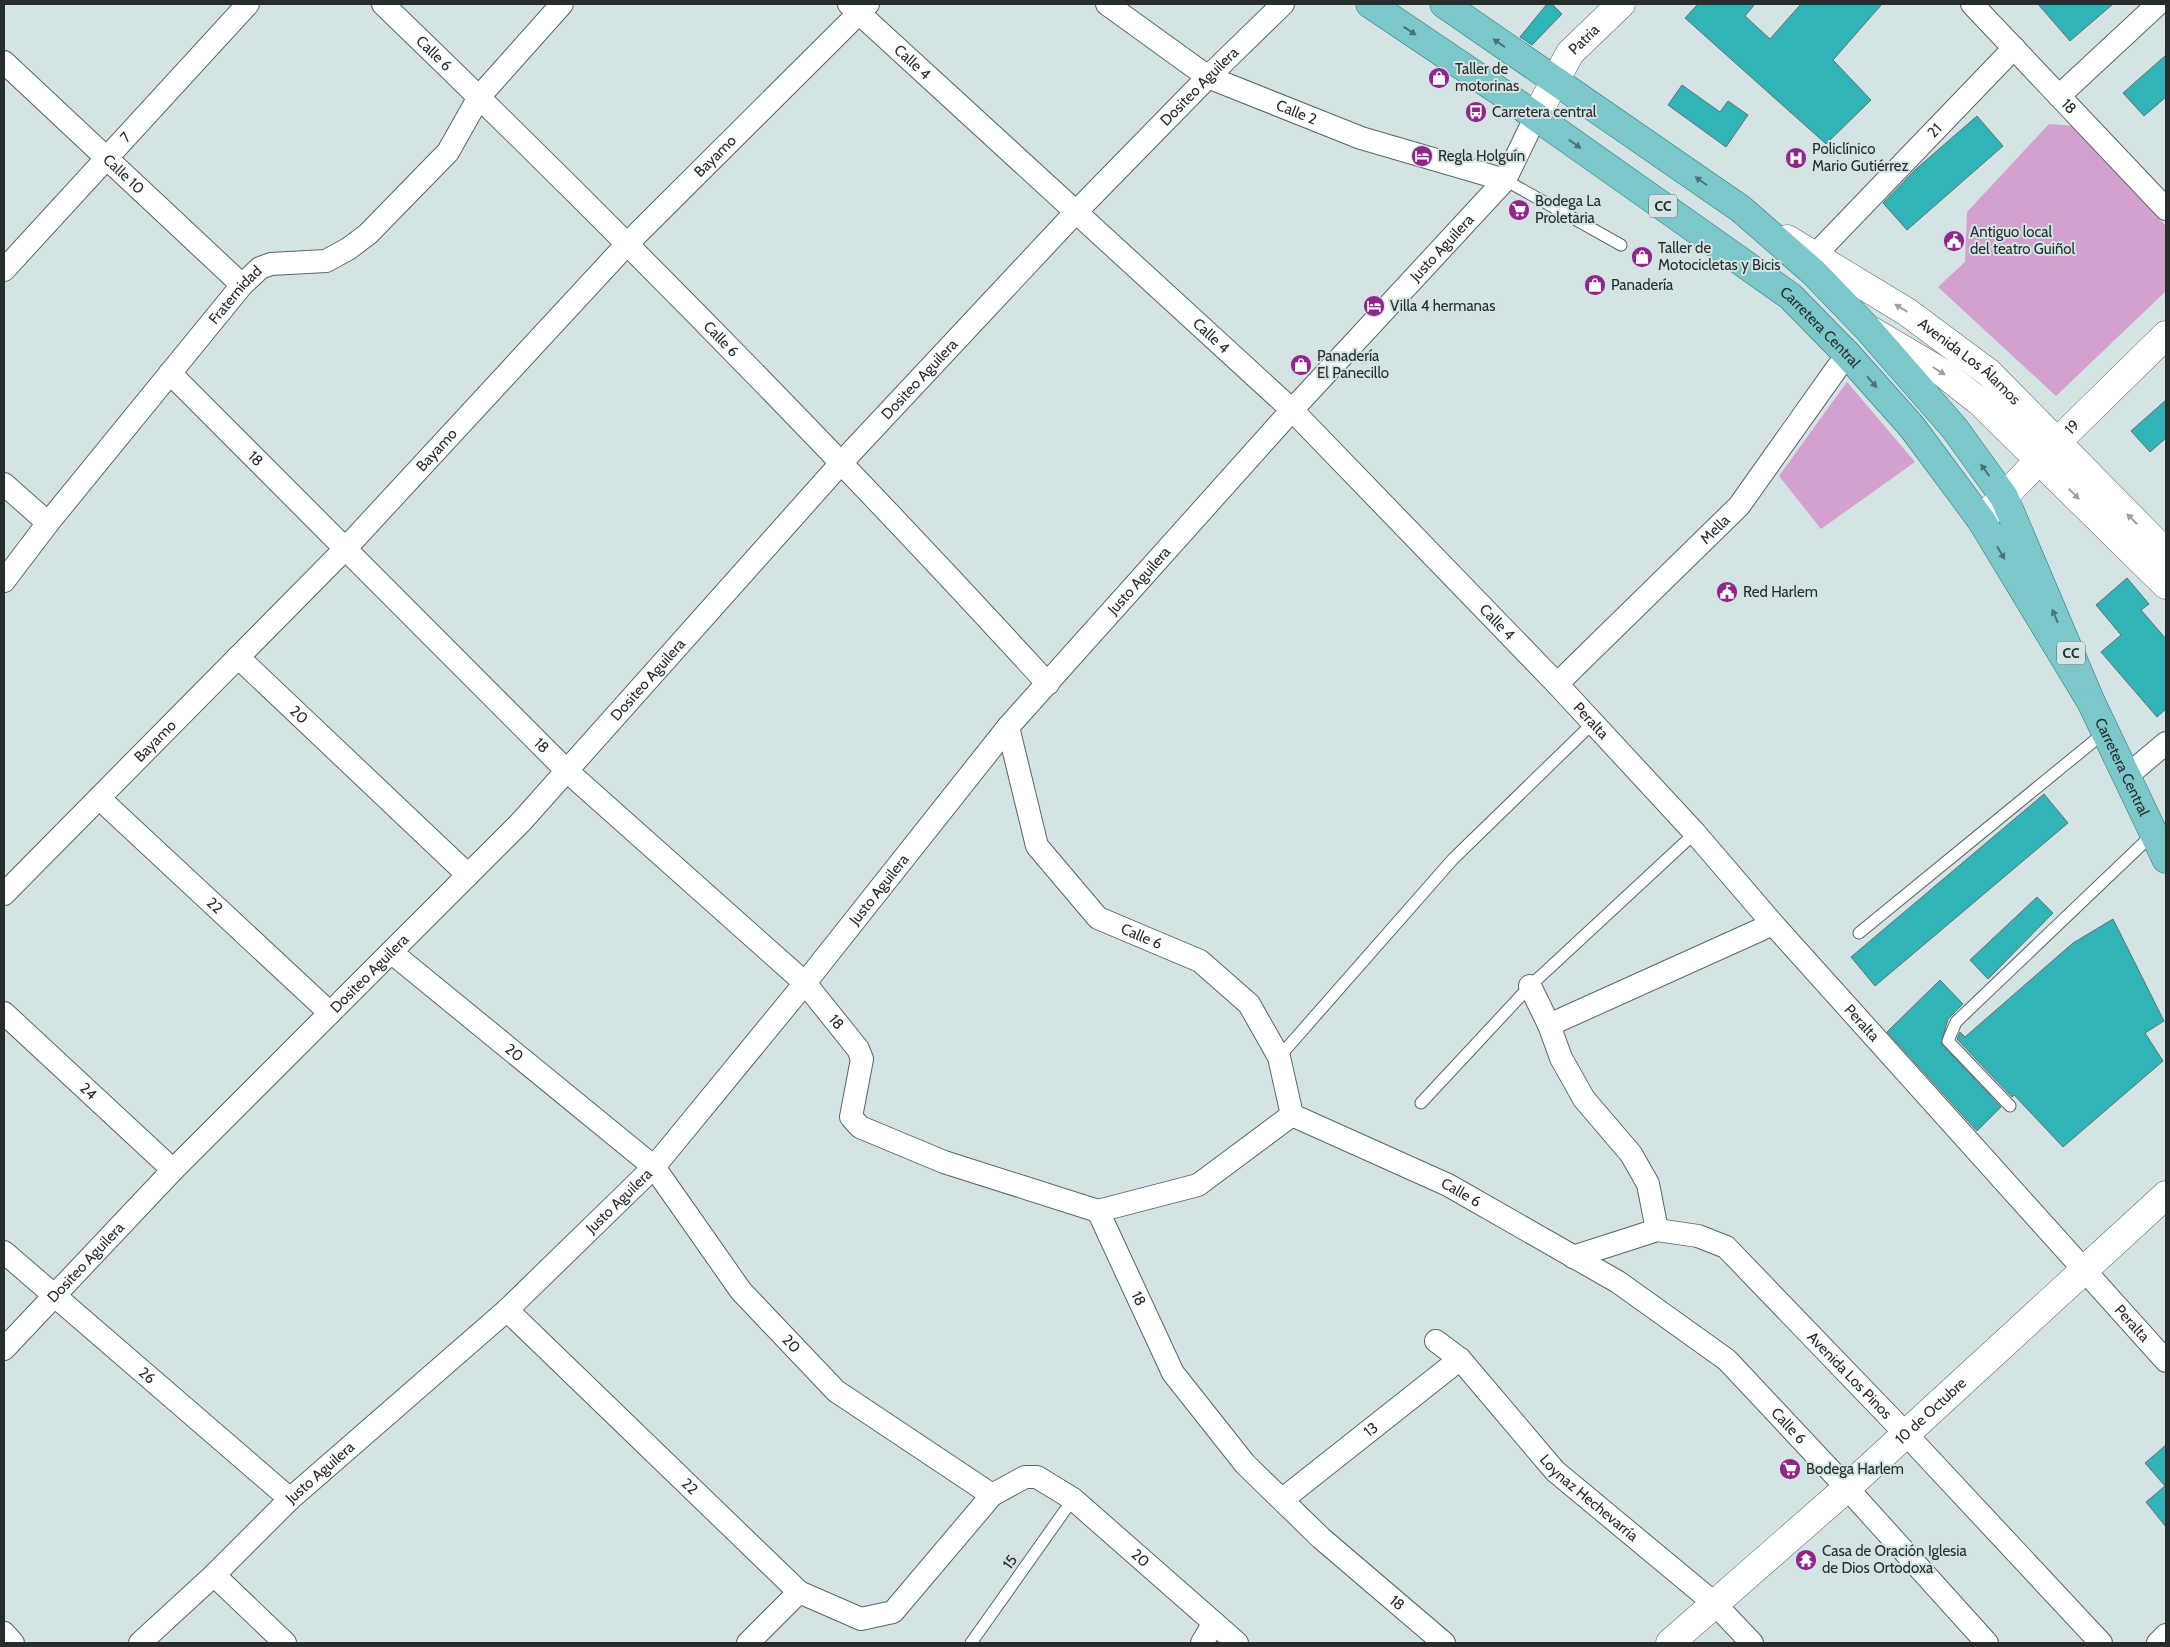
<svg xmlns="http://www.w3.org/2000/svg" width="2170" height="1647" font-family="Cabin,sans-serif">
  <style>
    .green { fill: #d4a0ce }
    .building { fill: #31b4b8; stroke: #637171 }
    .lines { fill: none; stroke-linecap: round; stroke-linejoin: round }
    .service-casing { stroke: #596666; stroke-width: 13 }
    .minor-casing { stroke: #596666; stroke-width: 24 }
    .tertiary-casing { stroke: #596666; stroke-width: 29 }
    .secondary-casing { stroke: #596666; stroke-width: 29 }
    .primary-casing { stroke: #25797c; stroke-width: 29 }
    .service { stroke: #fff; stroke-width: 11 }
    .minor { stroke: #fff; stroke-width: 22 }
    .tertiary { stroke: #fff; stroke-width: 28 }
    .secondary { stroke: #fff; stroke-width: 28 }
    .primary { stroke: #7cc7ca; stroke-width: 28 }
    .oneway { fill: #4d7274 }
    .oneway2 { fill: #9ea0a0 }
    .labels { text-anchor: middle; dominant-baseline: central; stroke-width: 4; stroke-linejoin: round; paint-order: stroke }
    .shield { fill: #d4e3e3; stroke: #5b6464; stroke-width: 1 }
    .shield-label { font-size: 14px; font-weight: bold; fill: #272d2d }
    .street-label { font-size: 15px; fill: #272d2d; stroke: #d4e3e3 }
    .poi-label { font-size: 15px; fill: #272d2d; stroke: #d4e3e3; text-anchor: start }
  </style>
  <rect width="100%" height="100%" fill="#d4e3e3"/>
  <g class="green">
    <path d="M 2049,124 L 2074,126 L 2166,226 L 2166,291 L 2056,396 L 1938,287 L 1965,262 L 1967,212 Z"/>
    <path d="M 1847,382 L 1915,462 L 1821,529 L 1779,476 Z"/>
  </g>
  <g class="building">
    <path d="M 1547,4 L 1552,4 L 1562,14 L 1532,45 L 1520,37 Z"/>
    <path d="M 1698,4 L 1755,4 L 1745,16 L 1770,39 L 1801,4 L 1882,4 L 1833,60 L 1871,100 L 1826,144 L 1685,18 Z"/>
    <path d="M 2038,4 L 2113,4 L 2070,41 Z"/>
    <path d="M 2166,55 L 2166,97 L 2144,116 L 2123,93 Z"/>
    <path d="M 1682,85 L 1720,112 L 1728,101 L 1748,115 L 1726,147 L 1668,105 Z"/>
    <path d="M 1977,116 L 2003,146 L 1907,230 L 1883,203 L 1916,169 Z"/>
    <path d="M 2166,400 L 2166,438 L 2150,452 L 2131,431 Z"/>
    <path d="M 2127,578 L 2149,604 L 2141,610 L 2166,639 L 2166,709 L 2157,717 L 2101,652 L 2121,635 L 2096,605 Z"/>
    <path d="M 2044,794 L 2068,823 L 1875,986 L 1851,957 Z"/>
    <path d="M 2037,897 L 2053,913 L 1988,979 L 1970,960 Z"/>
    <path d="M 2113,919 L 2164,1021 L 2145,1033 L 2163,1061 L 2063,1147 L 2014,1095 L 2012,1097 L 1957,1039 L 1960,1032 L 1965,1037 L 2073,943 Z"/>
    <path d="M 1940,980 L 1963,1004 L 1948,1019 L 1941,1043 L 2001,1107 L 1977,1131 L 1887,1032 Z"/>
    <path d="M 2166,1445 L 2166,1527 L 2146,1502 L 2165,1486 L 2145,1463 Z"/>
  </g>
  <g class="lines">
    <g class="service-casing">
      <g id="service">
        <path d="M 1505,180 L 1621,245"/>
        <path d="M 1859,933 L 2105,732"/>
        <path d="M 1279,1057 L 1453,859 L 1593,723"/>
        <path d="M 1421,1103 L 1530,986 L 1695,833"/>
        <path d="M 2010,1106 L 1948,1041 L 1956,1022 L 2154,833"/>
        <path d="M 971,1643 L 1073,1499"/>
      </g>
    </g>
    <g class="minor-casing">
      <g id="minor">
        <path id="s1" d="M 383,4 C 611,224 834,450 1048,684"/>
        <path id="s2" d="M 849,4 L 1292,410 L 1557,684 L 1695,833 L 1773,924 L 2166,1361"/>
        <path id="s3" d="M 1107,4 L 1208,77 L 1361,138 L 1505,180"/>
        <path id="s4" d="M 1972,4 L 2166,209"/>
        <path id="s5" d="M 4,62 L 242,285"/>
        <path d="M 2059,96 L 2158,4"/>
        <path id="s6" d="M 1814,256 L 2014,48"/>
        <path id="s7" d="M 4,270 L 248,4"/>
        <path id="s8" d="M 170,373 L 567,771 L 805,983 L 858,1049 L 862,1059 L 851,1117 L 860,1127 L 944,1162 L 1098,1211 L 1173,1373 L 1245,1464 L 1321,1538 L 1444,1643"/>
        <path d="M 4,484 L 48,523"/>
        <path id="s9" d="M 4,581 L 48,523 L 242,285 L 260,268 L 271,264 L 326,261 L 348,249 L 368,234 L 448,152 L 479,97 L 562,4"/>
        <path id="s10" d="M 238,657 L 468,875"/>
        <path id="s11" d="M 1557,684 L 1739,506 L 1847,354"/>
        <path id="s12" d="M 1008,727 L 1037,846 L 1098,918 L 1200,961 L 1249,1004 L 1279,1057 L 1292,1115"/>
        <path d="M 2128,775 L 2166,743"/>
        <path id="s13" d="M 99,798 L 330,1013"/>
        <path id="s14" d="M 4,894 L 346,548 L 628,243 L 868,4"/>
        <path id="s15" d="M 391,952 L 654,1167 L 741,1291 L 836,1391 L 992,1495"/>
        <path d="M 1530,986 L 1549,1025 L 1561,1058 L 1584,1099 L 1631,1154 L 1648,1184 L 1657,1230"/>
        <path id="s16" d="M 4,1013 L 173,1170"/>
        <path d="M 1549,1025 L 1773,924"/>
        <path id="s17" d="M 1292,1115 L 1448,1185 L 1618,1282 L 1727,1360 L 1847,1488 L 1987,1643"/>
        <path d="M 1098,1211 L 1198,1185 L 1292,1115"/>
        <path id="s18" d="M 4,1252 L 290,1499"/>
        <path id="s19" d="M 1573,1257 L 1657,1230 L 1698,1236 L 1726,1247 L 1905,1433 L 2101,1643"/>
        <path id="s20" d="M 507,1310 L 799,1592 L 861,1619 L 893,1612 L 992,1495 L 1025,1477 L 1037,1477 L 1073,1499 L 1237,1643"/>
        <path id="s21" d="M 1436,1341 L 1460,1359 L 1555,1471 L 1714,1603 L 1752,1643"/>
        <path id="s22" d="M 4,1349 L 173,1170 L 521,822 L 842,462 L 1075,213 L 1208,77 L 1283,4"/>
        <path id="s23" d="M 1283,1499 L 1460,1359"/>
        <path d="M 214,1575 L 285,1643"/>
        <path d="M 4,1633 L 13,1643"/>
        <path id="s24" d="M 140,1643 L 214,1575 L 290,1499 L 507,1310 L 654,1167 L 805,983 L 1008,727 L 1292,410 L 1505,180 L 1536,116"/>
        <path d="M 748,1643 L 799,1592"/>
        <path d="M 1202,1643 L 1214,1623"/>
        <path d="M 2158,1643 L 2166,1635"/>
      </g>
    </g>
    <g class="tertiary-casing">
      <g id="tertiary">
        <path id="s25" d="M 1536,116 L 1570,53 L 1621,4"/>
        <path id="s26" d="M 1981,520 L 2056,443 L 2166,335"/>
        <path id="s27" d="M 1670,1643 L 1847,1488 L 2166,1195"/>
      </g>
    </g>
    <g class="secondary-casing">
      <g id="secondary">
        <path id="s28" d="M 1787,239 L 1907,312 L 1989,373 L 2166,553"/>
        <path d="M 1872,331 L 1943,373 L 1980,402 L 2166,585"/>
      </g>
    </g>
    <g class="primary-casing">
      <g id="primary">
        <path id="s29" d="M 1370,4 L 1508,97 L 1790,296 L 1847,354 L 1912,427 L 1981,520 L 2091,702 L 2004,497 L 1955,429 L 1867,328 L 1813,272 L 1741,209 L 1444,4"/>
        <path id="s30" d="M 2091,702 L 2166,859"/>
      </g>
    </g>
    <use href="#service" class="service"/>
    <use href="#minor" class="minor"/>
    <use href="#tertiary" class="tertiary"/>
    <use href="#secondary" class="secondary"/>
    <use href="#primary" class="primary"/>
  </g>
  <defs><path id="oneway-solid" d="M-6-.8H1V-3.2L6.5 0L1 3.2V.8H-6Z" transform="scale(1.25)"/></defs>
  <g class="oneway">
    <use href="#oneway-solid" transform="translate(1410 31) rotate(34)"/>
    <use href="#oneway-solid" transform="translate(1499 43) rotate(-145)"/>
    <use href="#oneway-solid" transform="translate(1575 144) rotate(35)"/>
    <use href="#oneway-solid" transform="translate(1701 181) rotate(-145)"/>
    <use href="#oneway-solid" transform="translate(1872 382) rotate(49)"/>
    <use href="#oneway-solid" transform="translate(1985 470) rotate(-126)"/>
    <use href="#oneway-solid" transform="translate(2001 553) rotate(59)"/>
    <use href="#oneway-solid" transform="translate(2055 616) rotate(-113)"/>
  </g>
  <g class="oneway2">
    <use href="#oneway-solid" transform="translate(1901 308) rotate(-149)"/>
    <use href="#oneway-solid" transform="translate(1939 371) rotate(32)"/>
    <use href="#oneway-solid" transform="translate(2074 494) rotate(45)"/>
    <use href="#oneway-solid" transform="translate(2132 519) rotate(-135)"/>
  </g>
  <defs>
    <g id="shop-disc" transform="scale(1.125)"><circle r="9.5" fill="#90268a" stroke="#d4e3e3"/><path d="M-5-2.5h2.3a2.7 3.5 0 0 1 5.4 0H5L5.5 6h-11ZM-1.5-2.5h3a1.5 2.3 0 0 0-3 0Z" fill="#fff"/></g>
    <g id="bus-disc" transform="scale(1.125)"><circle r="9.5" fill="#90268a" stroke="#d4e3e3"/><path d="M-5-6H5V4H4V6H2V4H-2V6H-4V4H-5ZM-3.5-4V0h7V-4ZM-3.5 1.2v1.5H-2V1.2ZM2 1.2v1.5H3.5V1.2Z" fill="#fff"/></g>
    <g id="hotel-disc" transform="scale(1.125)"><circle r="9.5" fill="#90268a" stroke="#d4e3e3"/><path d="M-6-4.5h1.5V1H6V5H4.5V3h-9V5H-6ZM-4 0a1.8 1.8 0 1 1 3.6 0ZM.5 0V-2.5h3Q6-2.5 6 0Z" fill="#fff"/></g>
    <g id="hospital-disc" transform="scale(1.125)"><circle r="9.5" fill="#90268a" stroke="#d4e3e3"/><path d="M-5-5h3v3.5h4V-5h3V5h-3V1.5h-4V5h-3Z" fill="#fff"/></g>
    <g id="supermarket-disc" transform="scale(1.125)"><circle r="9.5" fill="#90268a" stroke="#d4e3e3"/><path d="M-6-5.5h2.5l.6 2H6L4.5 2H-2.5L-4.4-4H-6ZM-1.5 3.2a1.3 1.3 0 1 0 .1 0ZM3 3.2a1.3 1.3 0 1 0 .1 0Z" fill="#fff"/></g>
    <g id="civic-disc" transform="scale(1.125)"><circle r="9.5" fill="#90268a" stroke="#d4e3e3"/><path d="M-.6-6.5H3V-4.5H.6V-3L4-1V1h2V6H-6V1h2V-1L-.6-3ZM-1.2 2.5V6h2.4V2.5Z" fill="#fff"/></g>
    <g id="temple-disc" transform="scale(1.125)"><circle r="9.5" fill="#90268a" stroke="#d4e3e3"/><path d="M0-6L5-2H3V0L6.5 2.5H4V6H1.5V3h-3V6H-4V2.5H-6.5L-3 0V-2H-5Z" fill="#fff"/></g>
  </defs>
  <g fill-rule="evenodd">
    <use href="#shop-disc" x="1439" y="78"/>
    <use href="#bus-disc" x="1476" y="112"/>
    <use href="#hotel-disc" x="1422" y="156"/>
    <use href="#hospital-disc" x="1796" y="158"/>
    <use href="#supermarket-disc" x="1519" y="210"/>
    <use href="#civic-disc" x="1954" y="241"/>
    <use href="#shop-disc" x="1642" y="257"/>
    <use href="#shop-disc" x="1595" y="285"/>
    <use href="#hotel-disc" x="1374" y="306"/>
    <use href="#shop-disc" x="1301" y="365"/>
    <use href="#civic-disc" x="1727" y="592"/>
    <use href="#supermarket-disc" x="1790" y="1469"/>
    <use href="#temple-disc" x="1806" y="1560"/>
  </g>
  <g class="labels">
    <g class="shield">
      <rect x="1649" y="194.5" width="28" height="23" rx="4"/>
      <rect x="2057" y="641.5" width="28" height="23" rx="4"/>
    </g>
    <g class="shield-label">
      <text x="1663" y="206">CC</text>
      <text x="2071" y="653">CC</text>
    </g>
    <g class="street-label">
      <text stroke="none"><textPath href="#s25" startOffset="91">Patria</textPath></text>
      <text stroke="none"><textPath href="#s1" startOffset="71">Calle 6</textPath></text>
      <text stroke="none"><textPath href="#s2" startOffset="86">Calle 4</textPath></text>
      <text stroke="none"><textPath href="#s22" startOffset="1739">Dositeo Aguilera</textPath></text>
      <text stroke="none"><textPath href="#s4" startOffset="141">18</textPath></text>
      <text stroke="none"><textPath href="#s3" startOffset="220">Calle 2</textPath></text>
      <text stroke="none"><textPath href="#s6" startOffset="174">21</textPath></text>
      <text stroke="none"><textPath href="#s7" startOffset="180">7</textPath></text>
      <text stroke="none"><textPath href="#s14" startOffset="1025">Bayamo</textPath></text>
      <text stroke="none"><textPath href="#s5" startOffset="164">Calle 10</textPath></text>
      <text stroke="none"><textPath href="#s24" startOffset="1912">Justo Aguilera</textPath></text>
      <text stroke="none"><textPath href="#s9" startOffset="368">Fraternidad</textPath></text>
      <text stroke="none"><textPath href="#s29" startOffset="555">Carretera Central</textPath></text>
      <text stroke="none"><textPath href="#s2" startOffset="491">Calle 4</textPath></text>
      <text stroke="none"><textPath href="#s1" startOffset="476">Calle 6</textPath></text>
      <text stroke="none"><textPath href="#s28" startOffset="220">Avenida Los Álamos</textPath></text>
      <text stroke="none"><textPath href="#s22" startOffset="1334">Dositeo Aguilera</textPath></text>
      <text stroke="none"><textPath href="#s26" startOffset="130">19</textPath></text>
      <text stroke="none"><textPath href="#s14" startOffset="620">Bayamo</textPath></text>
      <text stroke="none"><textPath href="#s8" startOffset="121">18</textPath></text>
      <text stroke="none"><textPath href="#s11" startOffset="221">Mella</textPath></text>
      <text stroke="none"><textPath href="#s24" startOffset="1462">Justo Aguilera</textPath></text>
      <text stroke="none"><textPath href="#s2" startOffset="896">Calle 4</textPath></text>
      <text stroke="none"><textPath href="#s22" startOffset="929">Dositeo Aguilera</textPath></text>
      <text stroke="none"><textPath href="#s10" startOffset="84">20</textPath></text>
      <text stroke="none"><textPath href="#s2" startOffset="1032">Peralta</textPath></text>
      <text stroke="none"><textPath href="#s14" startOffset="215">Bayamo</textPath></text>
      <text stroke="none"><textPath href="#s8" startOffset="526">18</textPath></text>
      <text stroke="none"><textPath href="#s30" startOffset="72">Carretera Central</textPath></text>
      <text stroke="none"><textPath href="#s24" startOffset="1058">Justo Aguilera</textPath></text>
      <text stroke="none"><textPath href="#s13" startOffset="158">22</textPath></text>
      <text stroke="none"><textPath href="#s12" startOffset="264">Calle 6</textPath></text>
      <text stroke="none"><textPath href="#s22" startOffset="524">Dositeo Aguilera</textPath></text>
      <text stroke="none"><textPath href="#s8" startOffset="931">18</textPath></text>
      <text stroke="none"><textPath href="#s2" startOffset="1438">Peralta</textPath></text>
      <text stroke="none"><textPath href="#s15" startOffset="159">20</textPath></text>
      <text stroke="none"><textPath href="#s16" startOffset="115">24</textPath></text>
      <text stroke="none"><textPath href="#s17" startOffset="186">Calle 6</textPath></text>
      <text stroke="none"><textPath href="#s24" startOffset="652">Justo Aguilera</textPath></text>
      <text stroke="none"><textPath href="#s22" startOffset="119">Dositeo Aguilera</textPath></text>
      <text stroke="none"><textPath href="#s8" startOffset="1398">18</textPath></text>
      <text stroke="none"><textPath href="#s2" startOffset="1842">Peralta</textPath></text>
      <text stroke="none"><textPath href="#s15" startOffset="564">20</textPath></text>
      <text stroke="none"><textPath href="#s19" startOffset="338">Avenida Los Pinos</textPath></text>
      <text stroke="none"><textPath href="#s18" startOffset="189">26</textPath></text>
      <text stroke="none"><textPath href="#s27" startOffset="349">10 de Octubre</textPath></text>
      <text stroke="none"><textPath href="#s17" startOffset="591">Calle 6</textPath></text>
      <text stroke="none"><textPath href="#s23" startOffset="112">13</textPath></text>
      <text stroke="none"><textPath href="#s24" startOffset="248">Justo Aguilera</textPath></text>
      <text stroke="none"><textPath href="#s20" startOffset="254">22</textPath></text>
      <text stroke="none"><textPath href="#s21" startOffset="220">Loynaz Hechevarría</textPath></text>
      <text stroke="none"><textPath href="#s20" startOffset="841">20</textPath></text>
      <text transform="translate(1010 1562) rotate(-54)">15</text>
      <text stroke="none"><textPath href="#s8" startOffset="1802">18</textPath></text>
    </g>
    <g class="poi-label">
      <text x="1455" y="69">Taller de<tspan x="1455" dy="17">motorinas</tspan></text>
      <text x="1492" y="112">Carretera central</text>
      <text x="1812" y="149">Policlínico<tspan x="1812" dy="17">Mario Gutiérrez</tspan></text>
      <text x="1438" y="156">Regla Holguín</text>
      <text x="1535" y="201">Bodega La<tspan x="1535" dy="17">Proletaria</tspan></text>
      <text x="1970" y="232">Antiguo local<tspan x="1970" dy="17">del teatro Guiñol</tspan></text>
      <text x="1658" y="248">Taller de<tspan x="1658" dy="17">Motocicletas y Bicis</tspan></text>
      <text x="1611" y="285">Panadería</text>
      <text x="1390" y="306">Villa 4 hermanas</text>
      <text x="1317" y="356">Panadería<tspan x="1317" dy="17">El Panecillo</tspan></text>
      <text x="1743" y="592">Red Harlem</text>
      <text x="1806" y="1469">Bodega Harlem</text>
      <text x="1822" y="1551">Casa de Oración Iglesia<tspan x="1822" dy="17">de Dios Ortodoxa</tspan></text>
    </g>
  </g>
  <rect width="2170" height="1647" fill="none" stroke="#272d2d" stroke-width="10"/>
</svg>
